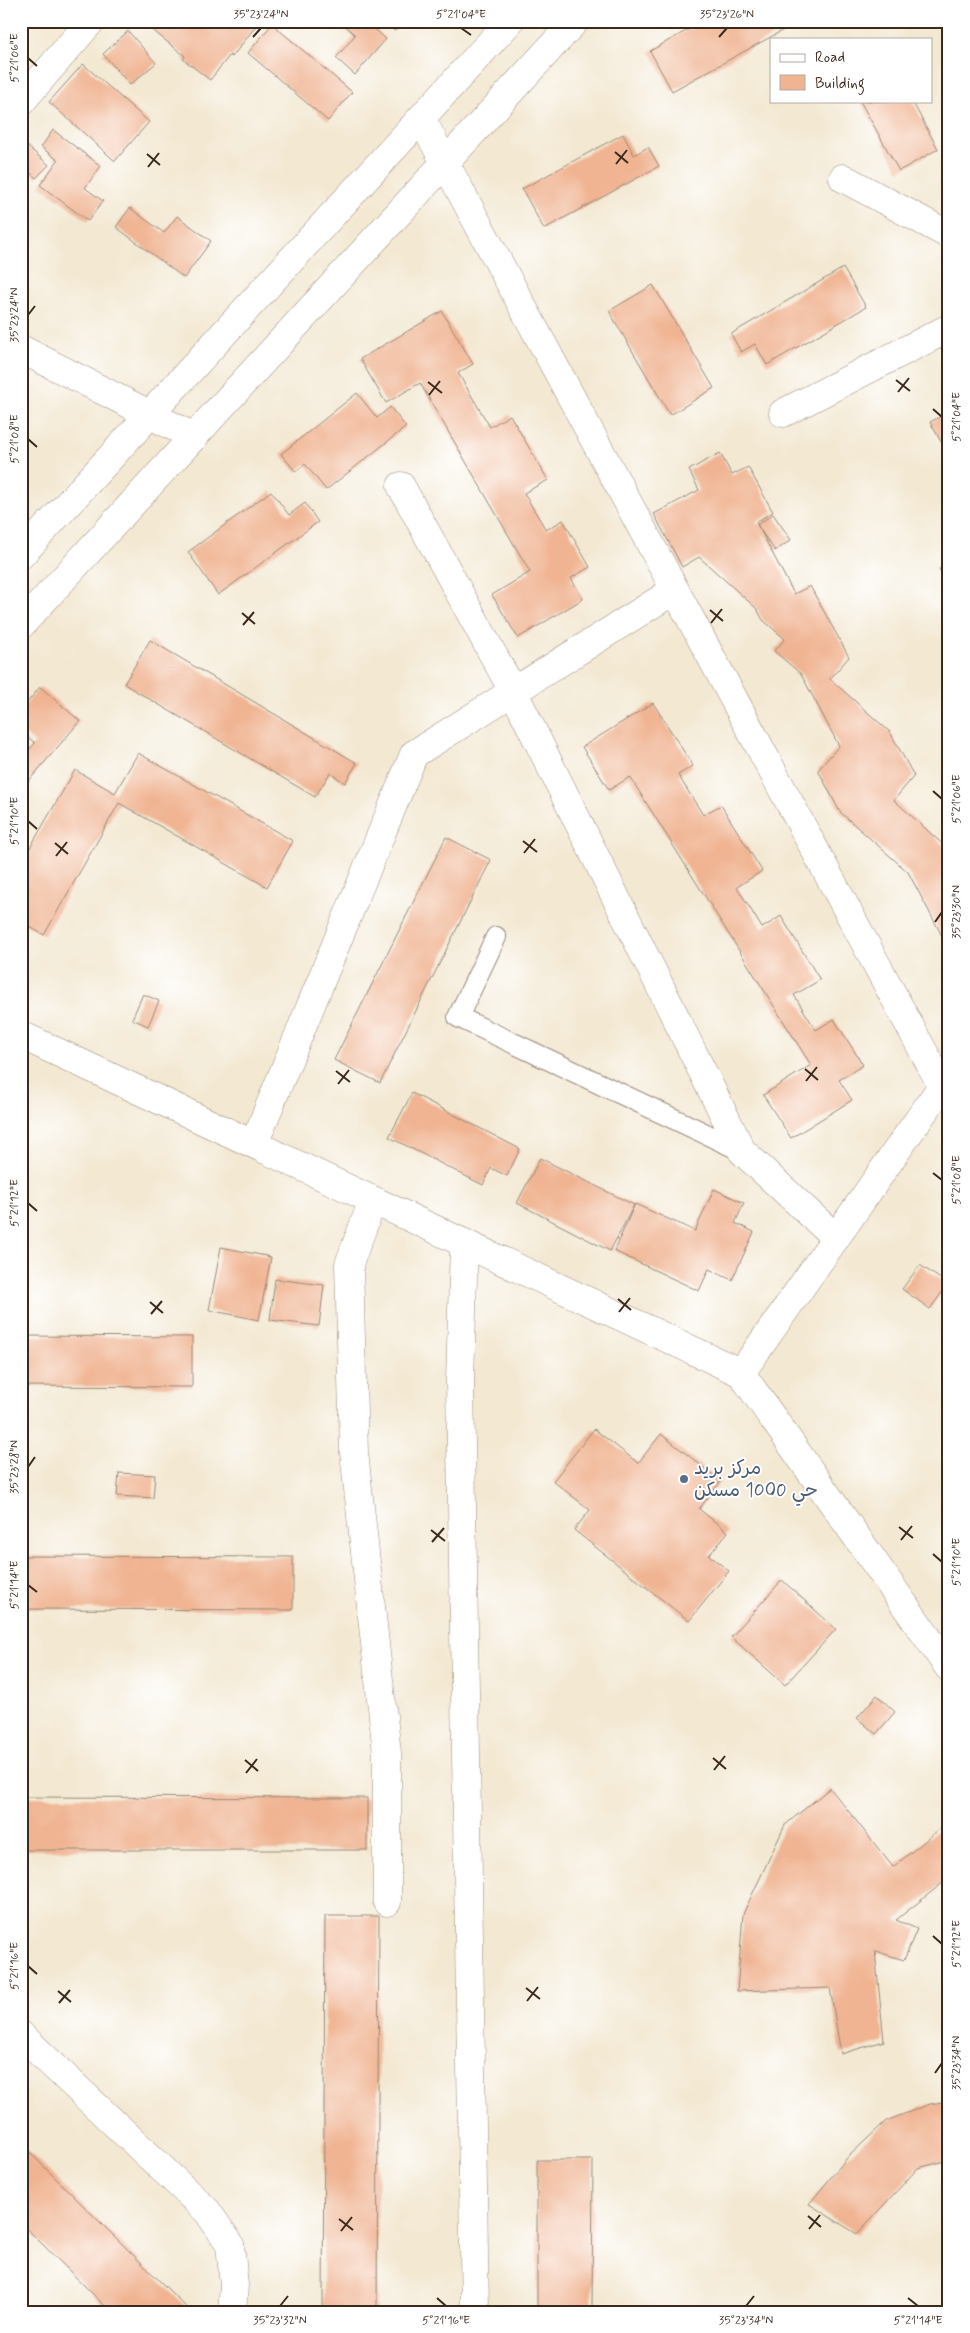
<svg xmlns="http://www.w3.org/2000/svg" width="970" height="2333" font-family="Mynerve,'Playpen Sans Arabic',sans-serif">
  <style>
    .building { fill: #f0b492 }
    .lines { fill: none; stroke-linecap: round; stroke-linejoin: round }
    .lane-casing { stroke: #978978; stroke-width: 22 }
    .street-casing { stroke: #978978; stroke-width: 29 }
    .secondary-casing { stroke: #978978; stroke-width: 29 }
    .lane { stroke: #fff; stroke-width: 20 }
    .street { stroke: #fff; stroke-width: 28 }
    .secondary { stroke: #fff; stroke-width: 28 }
    .ticks { fill: none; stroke: #3b2a1e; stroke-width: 2 }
    .service-dot { fill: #5c6f8a; stroke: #fff; stroke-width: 2 }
    .labels { text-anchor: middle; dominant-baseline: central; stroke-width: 4; stroke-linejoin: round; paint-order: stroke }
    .service-label { font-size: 19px; fill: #4e5e75; stroke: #fff; text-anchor: start }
    .neatline { fill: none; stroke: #3b2a1e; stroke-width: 2 }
    .ticks-label { font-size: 12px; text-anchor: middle; fill: #3b2a1e }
  </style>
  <rect width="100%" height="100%" fill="#fff"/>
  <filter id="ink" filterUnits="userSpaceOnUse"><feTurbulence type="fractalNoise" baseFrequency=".02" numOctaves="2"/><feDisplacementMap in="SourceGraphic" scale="10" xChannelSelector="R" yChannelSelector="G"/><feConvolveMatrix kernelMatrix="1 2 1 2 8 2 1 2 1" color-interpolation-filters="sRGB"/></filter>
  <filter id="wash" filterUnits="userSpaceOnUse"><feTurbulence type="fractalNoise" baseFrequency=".0096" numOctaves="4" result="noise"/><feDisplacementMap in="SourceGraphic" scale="20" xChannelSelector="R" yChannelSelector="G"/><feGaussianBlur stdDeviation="1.12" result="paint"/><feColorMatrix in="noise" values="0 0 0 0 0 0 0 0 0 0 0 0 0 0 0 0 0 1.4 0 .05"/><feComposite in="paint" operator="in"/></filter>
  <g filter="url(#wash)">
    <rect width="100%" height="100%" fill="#f3e8d2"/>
    <g id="blocks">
      <g class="building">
        <path d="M 141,21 L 251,21 L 256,26 L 232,57 L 230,55 L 210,80 L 183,59 L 185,56 Z"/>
        <path d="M 340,21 L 366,21 L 386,39 L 355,75 L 336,58 L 355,35 Z"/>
        <path d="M 387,21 L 409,21 L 394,31 Z"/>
        <path d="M 704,21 L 783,21 L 787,28 L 672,91 L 650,51 Z"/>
        <path d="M 272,24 L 352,92 L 328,121 L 248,53 Z"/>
        <path d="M 128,31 L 156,63 L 130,85 L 103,54 Z"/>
        <path d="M 83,64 L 149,122 L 115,161 L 49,102 Z"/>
        <path d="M 860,101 L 912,101 L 938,149 L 899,171 Z"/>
        <path d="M 53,130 L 101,166 L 85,188 L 103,201 L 88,221 L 40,185 L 58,160 L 41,147 Z"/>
        <path d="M 623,134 L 634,155 L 648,147 L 659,166 L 544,229 L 522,189 Z"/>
        <path d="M 27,146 L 49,165 L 36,178 L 21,164 L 21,152 Z"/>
        <path d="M 130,208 L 164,233 L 177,216 L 211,241 L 184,278 L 116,227 Z"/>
        <path d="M 843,268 L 866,307 L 767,365 L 755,344 L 741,352 L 731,334 Z"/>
        <path d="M 653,285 L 714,388 L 670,415 L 609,311 Z"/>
        <path d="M 442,311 L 473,364 L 458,373 L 490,427 L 510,415 L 548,480 L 524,493 L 546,530 L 563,520 L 590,567 L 571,578 L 583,599 L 518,638 L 492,595 L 530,572 L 420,383 L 386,403 L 360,359 Z"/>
        <path d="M 357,393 L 377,418 L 390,407 L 406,427 L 326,490 L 305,464 L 296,472 L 281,454 Z"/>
        <path d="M 949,412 L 949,456 L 930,422 Z"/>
        <path d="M 720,453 L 732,475 L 748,467 L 773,512 L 756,522 L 794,594 L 810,586 L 849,657 L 830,679 L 890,732 L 914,776 L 894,800 L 949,850 L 947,945 L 908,872 L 840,812 L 818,770 L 839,746 L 801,674 L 774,651 L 785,639 L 763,620 L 757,609 L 699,557 L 682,567 L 654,514 L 699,490 L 689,470 Z"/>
        <path d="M 271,491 L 289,515 L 305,503 L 318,522 L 218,595 L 188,552 Z"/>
        <path d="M 773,514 L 791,540 L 775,551 L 757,525 Z"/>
        <path d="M 949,564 L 949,587 L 939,569 Z"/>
        <path d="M 150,640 L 357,763 L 345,783 L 330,773 L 315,797 L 124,684 Z"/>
        <path d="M 40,687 L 80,721 L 21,790 L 21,759 L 35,743 L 21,731 L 21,710 Z"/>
        <path d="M 653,703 L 693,766 L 678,775 L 703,815 L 721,805 L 762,871 L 737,887 L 762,928 L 781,916 L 820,980 L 794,995 L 816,1030 L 834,1019 L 863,1065 L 839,1080 L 852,1100 L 791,1138 L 763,1095 L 811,1065 L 630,777 L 609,790 L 582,747 Z"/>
        <path d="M 138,753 L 293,841 L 267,887 L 119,803 L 44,935 L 21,922 L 21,863 L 75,770 L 115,793 Z"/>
        <path d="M 446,837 L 491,860 L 380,1083 L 334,1060 Z"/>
        <path d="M 143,994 L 159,1001 L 148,1026 L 132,1019 Z"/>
        <path d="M 412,1093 L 520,1149 L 507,1176 L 491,1168 L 483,1185 L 389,1137 Z"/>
        <path d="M 540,1158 L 634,1205 L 610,1251 L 517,1203 Z"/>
        <path d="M 714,1189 L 744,1203 L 735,1223 L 754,1232 L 732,1280 L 709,1269 L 699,1291 L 614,1251 L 635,1204 L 695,1231 Z"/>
        <path d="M 221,1247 L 271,1257 L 259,1320 L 209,1310 Z"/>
        <path d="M 920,1265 L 948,1284 L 930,1309 L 902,1289 Z"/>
        <path d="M 275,1279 L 324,1285 L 319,1326 L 270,1320 Z"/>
        <path d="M 21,1336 L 192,1337 L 192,1387 L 21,1386 Z"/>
        <path d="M 594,1429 L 638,1463 L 661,1434 L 721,1481 L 699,1509 L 728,1532 L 709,1555 L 729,1571 L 689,1621 L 574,1530 L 590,1510 L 553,1481 Z"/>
        <path d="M 119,1473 L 155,1475 L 153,1498 L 117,1496 Z"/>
        <path d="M 21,1556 L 293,1557 L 293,1610 L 21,1609 Z"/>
        <path d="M 782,1580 L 836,1629 L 785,1685 L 731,1637 Z"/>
        <path d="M 877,1695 L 895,1712 L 876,1734 L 857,1718 Z"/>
        <path d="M 830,1788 L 893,1867 L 948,1822 L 949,1823 L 949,1878 L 896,1920 L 917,1929 L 904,1960 L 875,1951 L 884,2041 L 841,2054 L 830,1988 L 737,1991 L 743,1914 L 785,1825 Z"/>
        <path d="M 21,1797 L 367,1798 L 367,1850 L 21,1850 Z"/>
        <path d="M 325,1916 L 379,1916 L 377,2312 L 323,2312 Z"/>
        <path d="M 949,2101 L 949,2160 L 918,2168 L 857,2234 L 809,2204 L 847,2158 L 886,2121 L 930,2104 Z"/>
        <path d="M 21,2144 L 188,2309 L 185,2312 L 111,2312 L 21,2223 Z"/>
        <path d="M 537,2160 L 593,2160 L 592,2312 L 537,2312 Z"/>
      </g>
    </g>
  </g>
  <g filter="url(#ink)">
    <use href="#blocks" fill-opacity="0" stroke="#978978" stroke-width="1"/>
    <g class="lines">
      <g class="lane-casing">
        <path id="lane" d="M 496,937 L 458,1017 L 742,1151"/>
      </g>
      <g class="street-casing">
        <g id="street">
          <path d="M 21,102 L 91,21"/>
          <path d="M 421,118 L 942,1086"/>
          <path d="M 843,178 L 949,235"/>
          <path d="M 21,349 L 194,437"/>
          <path d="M 783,413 L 949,328"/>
          <path d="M 401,486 L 513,691 L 742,1151 L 836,1238"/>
          <path d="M 21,1035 L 741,1373"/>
          <path d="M 949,1076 L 741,1373 L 949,1668"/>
          <path d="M 254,1144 L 414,754 L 675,590"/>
          <path d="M 373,1200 L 349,1264 L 354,1452 L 387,1753 L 387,1902"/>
          <path d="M 464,1243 L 460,1381 L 475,2312"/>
          <path d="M 21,2035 L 207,2211 L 230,2244 L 234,2285 L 232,2312"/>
        </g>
      </g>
      <g class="secondary-casing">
        <g id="secondary">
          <path d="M 21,555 L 510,21"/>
          <path d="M 21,625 L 575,21"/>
        </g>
      </g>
      <use href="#lane" class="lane"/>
      <use href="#street" class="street"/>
      <use href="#secondary" class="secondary"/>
    </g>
  </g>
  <path class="ticks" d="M 461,28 L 471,35M 253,37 L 261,28M 719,37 L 727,28M 28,58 L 37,66M 615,152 L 628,163M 147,154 L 160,165M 616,164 L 627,150M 148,167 L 159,153M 28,315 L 35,306M 896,380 L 910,391M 428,382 L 442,393M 898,392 L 909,378M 429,395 L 440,381M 933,409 L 942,417M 28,439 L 37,447M 710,610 L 723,621M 242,613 L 255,624M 711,623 L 722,609M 243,625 L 254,612M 933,791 L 942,799M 28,821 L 37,829M 523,841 L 537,852M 55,843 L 68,854M 524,853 L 535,839M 56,856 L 67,842M 935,922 L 942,912M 805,1069 L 818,1080M 336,1071 L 350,1082M 806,1081 L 817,1067M 338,1084 L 349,1070M 933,1173 L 942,1180M 28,1203 L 37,1211M 618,1299 L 631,1310M 150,1302 L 163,1313M 619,1312 L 630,1298M 151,1314 L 162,1301M 28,1467 L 35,1457M 899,1527 L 913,1538M 431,1530 L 445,1541M 901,1540 L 912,1526M 432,1542 L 444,1528M 933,1554 L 942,1562M 28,1585 L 37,1592M 713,1758 L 726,1769M 245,1760 L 258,1771M 714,1770 L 725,1756M 246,1773 L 257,1759M 933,1936 L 942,1944M 28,1966 L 37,1974M 526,1988 L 540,1999M 58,1991 L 71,2002M 527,2001 L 538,1987M 59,2003 L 70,1990M 935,2073 L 942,2063M 808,2216 L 821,2227M 339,2219 L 353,2230M 809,2229 L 820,2215M 341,2231 L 352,2217M 437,2298 L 446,2306M 908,2298 L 918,2306M 280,2306 L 288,2296M 746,2306 L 754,2296"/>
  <circle class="service-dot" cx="684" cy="1479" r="5"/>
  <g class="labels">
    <g class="service-label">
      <text x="694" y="1468">مركز بريد<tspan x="694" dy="22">حي 1000 مسكن</tspan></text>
    </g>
  </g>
  <rect width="970" height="2333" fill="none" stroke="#fff" stroke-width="55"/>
  <rect x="770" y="38" width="162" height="65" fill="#ffffff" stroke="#b1aaa5"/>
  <rect x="780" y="54" width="25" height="8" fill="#ffffff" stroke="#b1aaa5"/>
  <text x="815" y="62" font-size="15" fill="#3b2a1e">Road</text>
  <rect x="780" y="75" width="25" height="15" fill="#f0b492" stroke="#b1aaa5"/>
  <text x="815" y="88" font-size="15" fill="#3b2a1e">Building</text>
  <rect x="28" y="28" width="914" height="2278" class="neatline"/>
  <g class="ticks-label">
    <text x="261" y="18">35°23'24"N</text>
    <text x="461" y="18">5°21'04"E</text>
    <text x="727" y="18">35°23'26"N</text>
    <text transform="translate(14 58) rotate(-90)" y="4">5°21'06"E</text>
    <text transform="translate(14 315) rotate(-90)" y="4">35°23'24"N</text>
    <text transform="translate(956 417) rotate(-90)" y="4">5°21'04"E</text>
    <text transform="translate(14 439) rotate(-90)" y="4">5°21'08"E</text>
    <text transform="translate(956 799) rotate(-90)" y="4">5°21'06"E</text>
    <text transform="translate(14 821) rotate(-90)" y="4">5°21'10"E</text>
    <text transform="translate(956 912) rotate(-90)" y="4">35°23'30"N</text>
    <text transform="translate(956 1180) rotate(-90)" y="4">5°21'08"E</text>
    <text transform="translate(14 1203) rotate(-90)" y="4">5°21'12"E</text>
    <text transform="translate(14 1467) rotate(-90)" y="4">35°23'28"N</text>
    <text transform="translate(956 1562) rotate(-90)" y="4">5°21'10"E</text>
    <text transform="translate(14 1585) rotate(-90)" y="4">5°21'14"E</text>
    <text transform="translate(956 1944) rotate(-90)" y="4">5°21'12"E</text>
    <text transform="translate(14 1966) rotate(-90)" y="4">5°21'16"E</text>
    <text transform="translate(956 2063) rotate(-90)" y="4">35°23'34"N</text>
    <text x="280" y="2324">35°23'32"N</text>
    <text x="446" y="2324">5°21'16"E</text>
    <text x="746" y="2324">35°23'34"N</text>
    <text x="918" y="2324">5°21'14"E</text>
  </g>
</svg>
